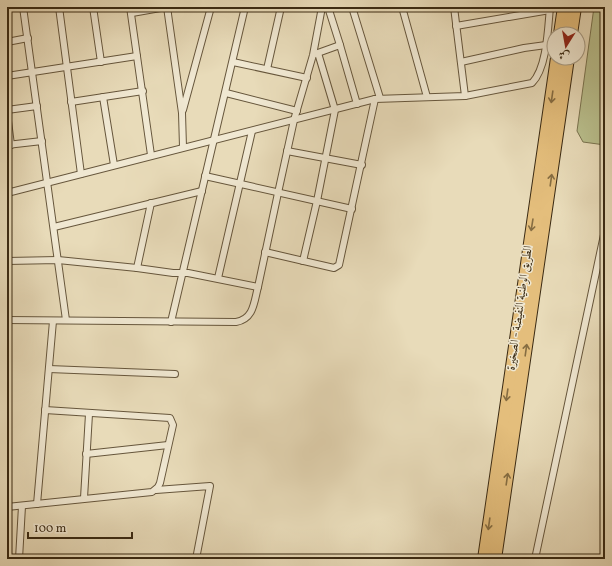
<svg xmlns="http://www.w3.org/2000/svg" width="612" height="566" font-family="Vollkorn,Amiri,serif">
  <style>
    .green { fill: #b9bf8d; stroke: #7a7450 }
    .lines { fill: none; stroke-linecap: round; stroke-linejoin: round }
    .street-casing { stroke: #66563c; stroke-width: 8 }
    .highway-casing { stroke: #3a2a13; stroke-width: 14 }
    .street { stroke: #f0e8d2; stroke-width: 6 }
    .highway { stroke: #e4be7c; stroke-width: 12 }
    .oneway { stroke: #866d42 }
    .labels { text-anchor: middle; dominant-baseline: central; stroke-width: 3; stroke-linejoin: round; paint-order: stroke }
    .street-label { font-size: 12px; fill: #3a2a13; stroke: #f0e8d2 }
  </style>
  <rect width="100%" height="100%" fill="#e8dbb9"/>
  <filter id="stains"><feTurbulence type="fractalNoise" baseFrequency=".005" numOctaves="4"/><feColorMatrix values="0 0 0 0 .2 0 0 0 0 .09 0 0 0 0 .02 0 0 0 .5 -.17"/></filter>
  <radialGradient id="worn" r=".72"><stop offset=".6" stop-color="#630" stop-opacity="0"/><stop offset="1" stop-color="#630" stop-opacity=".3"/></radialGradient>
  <path class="green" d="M 594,7 L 605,7 L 605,145 L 583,142 L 577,131 Z"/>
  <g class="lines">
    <g class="street-casing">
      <g id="street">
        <path d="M 23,7 L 66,320"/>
        <path d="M 59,7 L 81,174"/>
        <path d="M 93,7 L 101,62"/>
        <path d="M 130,7 L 151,155"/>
        <path d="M 167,7 L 182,113 L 183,147"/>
        <path d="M 328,7 L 340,45"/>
        <path d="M 352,7 L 380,98"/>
        <path d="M 402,7 L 427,97"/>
        <path d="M 454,7 L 465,96"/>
        <path d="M 132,13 L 166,7"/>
        <path d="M 456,26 L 550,10"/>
        <path d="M 7,42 L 28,38"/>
        <path d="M 315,54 L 340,45 L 357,104"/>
        <path d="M 233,62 L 307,78"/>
        <path d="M 461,62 L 524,48 L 546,45"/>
        <path d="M 267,69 L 281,7"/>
        <path d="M 7,76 L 137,56"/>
        <path d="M 226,93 L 297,111"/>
        <path d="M 103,97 L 114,165"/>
        <path d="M 71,102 L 143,91"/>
        <path d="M 7,110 L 37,106"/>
        <path d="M 183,110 L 211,7"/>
        <path d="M 7,113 L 11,145"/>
        <path d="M 7,145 L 42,141"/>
        <path d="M 287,151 L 362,165"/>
        <path d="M 205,176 L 352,209"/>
        <path d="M 7,193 L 375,99 L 465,96 L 532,83 C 547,68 548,28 550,7"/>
        <path d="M 54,227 L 202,191"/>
        <path d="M 265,252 L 334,268 L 339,265 L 375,99"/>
        <path d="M 7,261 L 58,260 L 137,268 L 173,273 L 188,273 L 258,287 L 278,193 L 294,120 L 313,55 L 322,7"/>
        <path d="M 303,261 L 317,201 L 335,110 L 318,53"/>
        <path d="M 137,268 L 151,203"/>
        <path d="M 218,278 L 252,131"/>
        <path d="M 7,320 L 236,322 C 254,319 254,302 258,287"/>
        <path d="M 171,322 L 245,7"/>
        <path d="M 49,369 L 175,374"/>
        <path d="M 86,454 L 168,445"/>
        <path d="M 156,490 L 210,486 L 196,559"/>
        <path d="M 84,498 L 89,414"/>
        <path d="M 37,504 L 53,321"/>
        <path d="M 7,507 L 152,492 L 158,487 L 160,483 L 173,425 L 170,418 L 45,410"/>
        <path d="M 19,559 L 22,506"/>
        <path d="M 535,559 L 605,230"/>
      </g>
    </g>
    <g class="highway-casing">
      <g id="highway">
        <path d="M 560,34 L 564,7"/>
        <path d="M 571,34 L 575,7"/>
        <path d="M 484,559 L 557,58"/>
        <path d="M 495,559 L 568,58"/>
      </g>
    </g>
    <use href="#street" class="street"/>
    <use href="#highway" class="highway"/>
  </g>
  <defs><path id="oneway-shaft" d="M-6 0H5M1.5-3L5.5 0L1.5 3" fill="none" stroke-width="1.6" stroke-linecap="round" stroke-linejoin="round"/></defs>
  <g class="oneway">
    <use href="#oneway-shaft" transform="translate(552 97) rotate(98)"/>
    <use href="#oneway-shaft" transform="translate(551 180) rotate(-82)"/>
    <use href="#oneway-shaft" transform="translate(532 225) rotate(99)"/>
    <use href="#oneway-shaft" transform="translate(526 350) rotate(-82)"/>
    <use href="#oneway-shaft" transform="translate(507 395) rotate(98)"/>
    <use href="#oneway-shaft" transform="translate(507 479) rotate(-82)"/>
    <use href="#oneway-shaft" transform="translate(489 524) rotate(98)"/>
  </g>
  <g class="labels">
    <g class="street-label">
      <text transform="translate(520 308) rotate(-82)">الطريق الوطنية النفيضة - الصخيرة</text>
    </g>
  </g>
  <rect width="612" height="566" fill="none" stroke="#e8dbb9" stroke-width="24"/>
  <rect x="8" y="8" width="596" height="550" fill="none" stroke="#3a2a13" stroke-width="2"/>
  <rect x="12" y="12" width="588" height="542" fill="none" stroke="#3a2a13"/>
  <g transform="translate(566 46) rotate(191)"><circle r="19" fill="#f0e8d2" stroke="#a79c86"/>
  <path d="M0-3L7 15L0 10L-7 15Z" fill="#8f2418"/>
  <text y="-6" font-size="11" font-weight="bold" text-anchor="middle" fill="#3a2a13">ش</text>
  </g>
  <path d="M28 532v6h104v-6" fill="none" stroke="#3a2a13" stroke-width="2"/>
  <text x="34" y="532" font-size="12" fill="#3a2a13" stroke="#f0e8d2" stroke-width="3" paint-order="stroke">100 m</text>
  <rect width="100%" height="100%" filter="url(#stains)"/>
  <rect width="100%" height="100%" fill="url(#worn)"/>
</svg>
